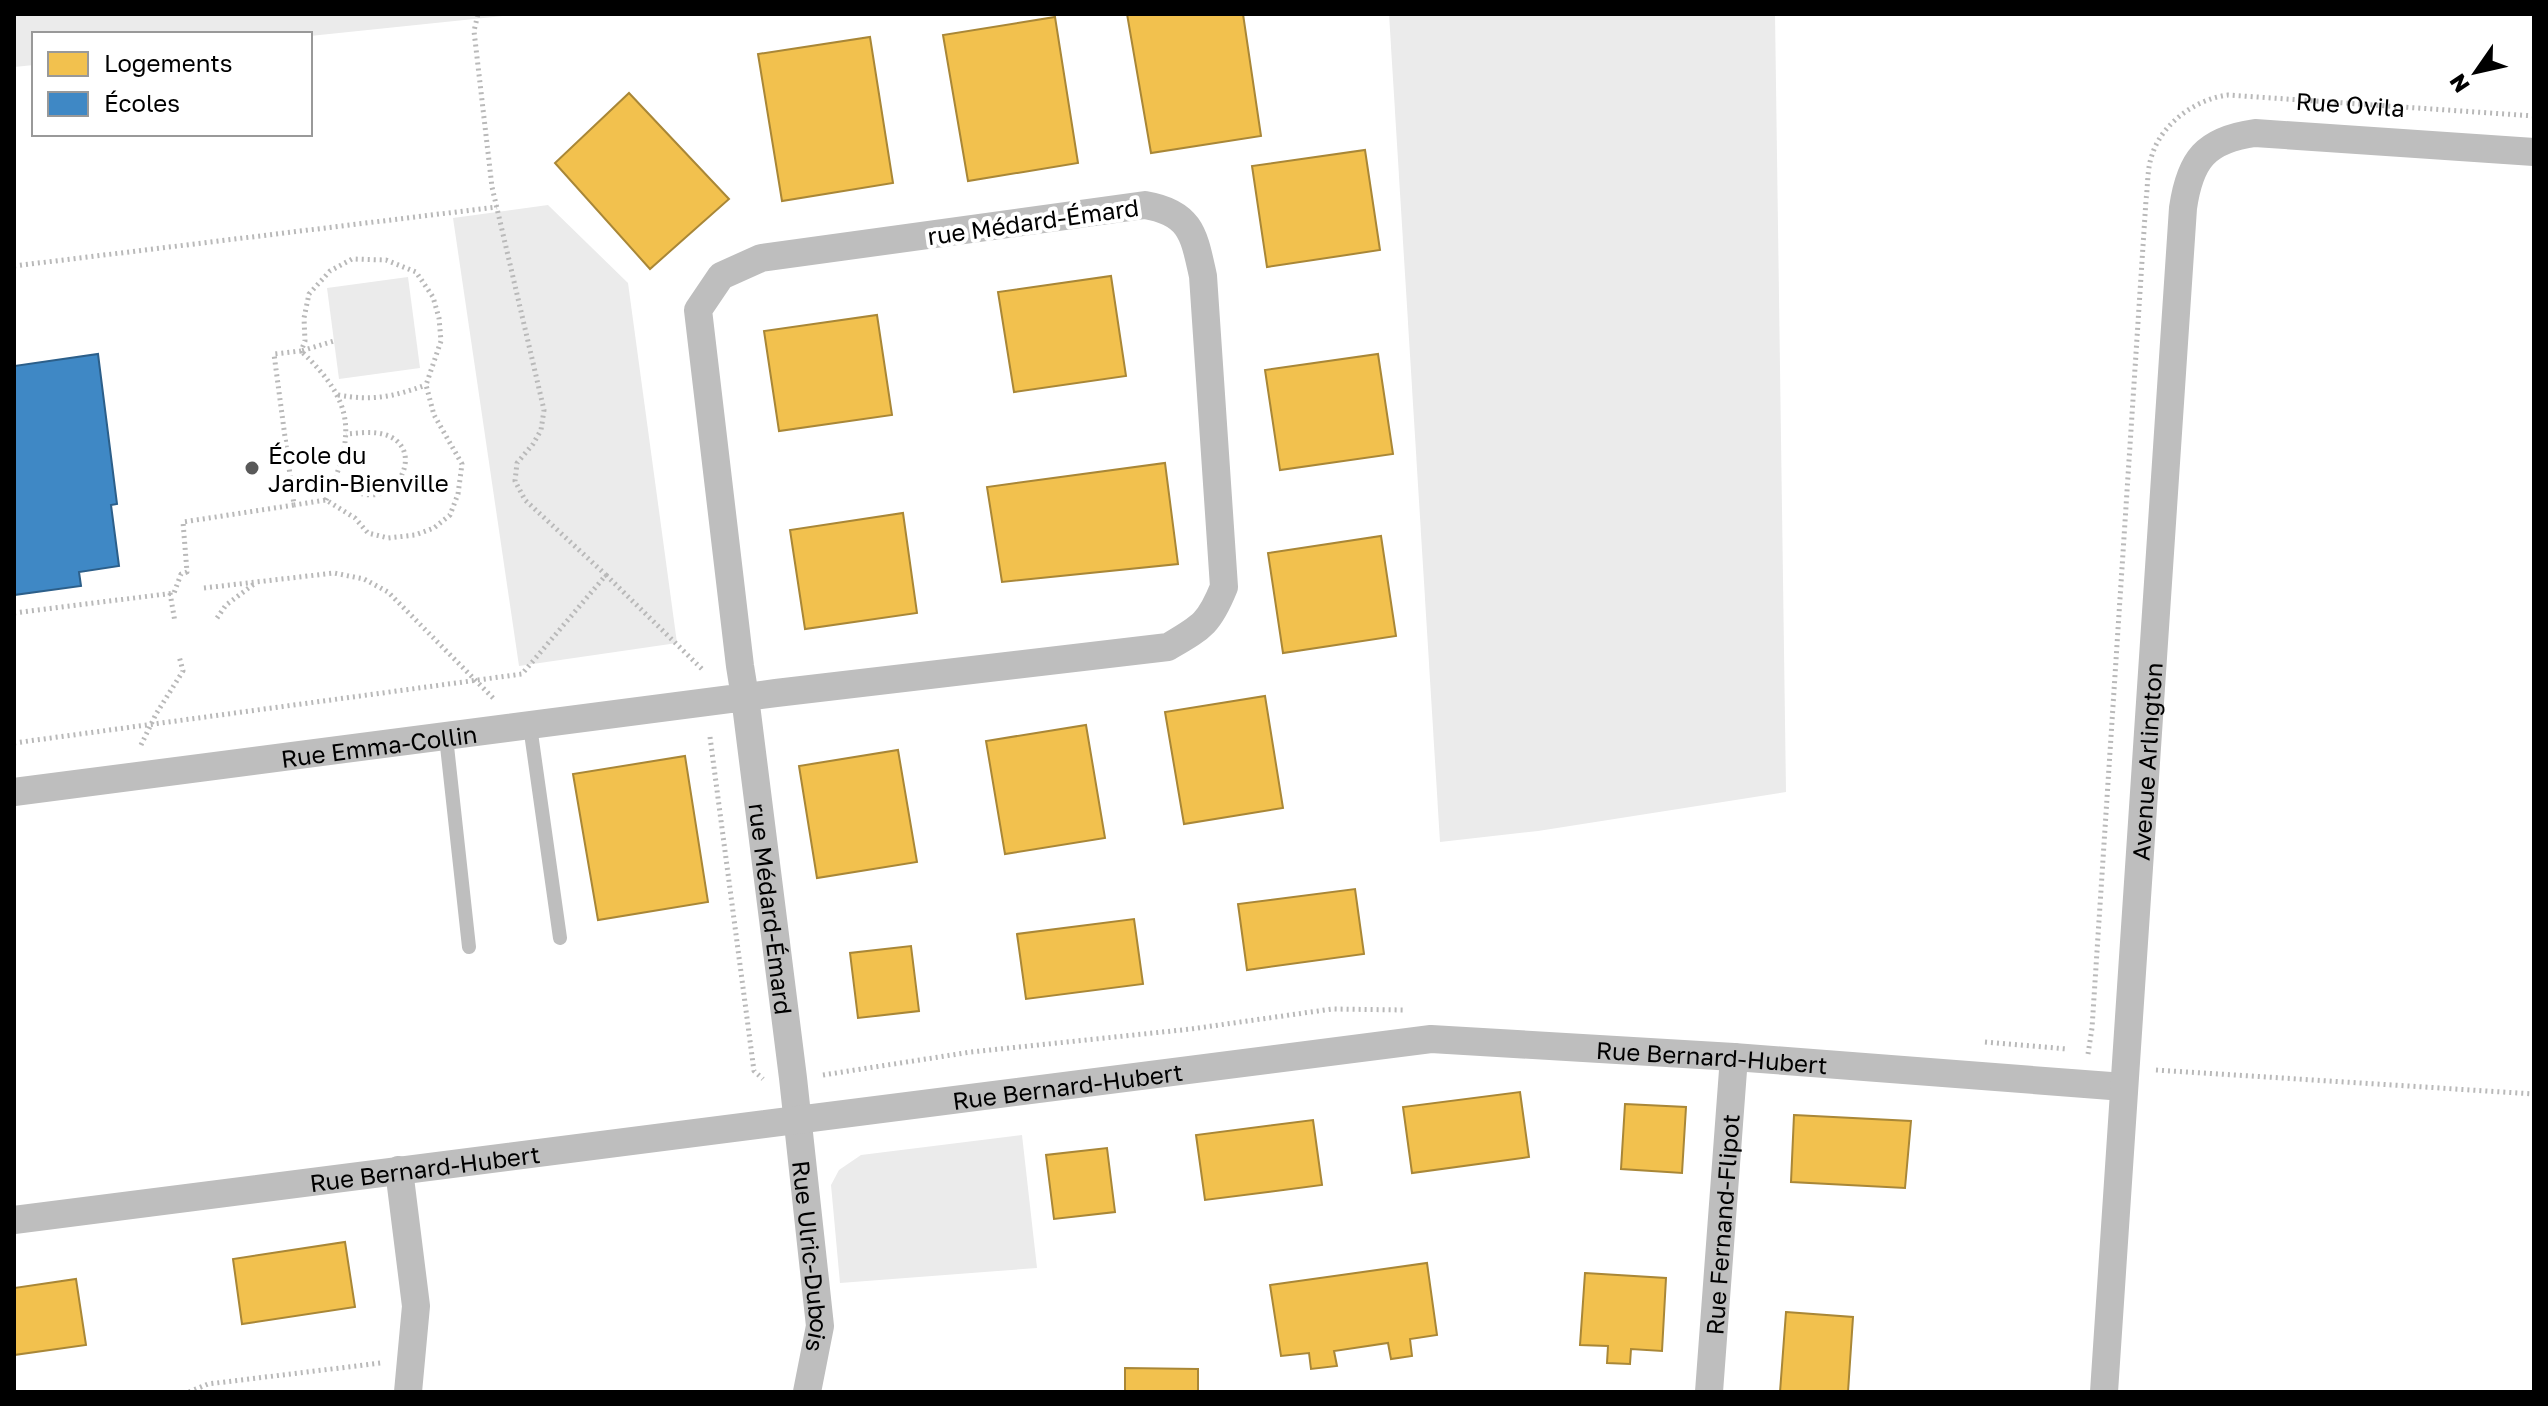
<svg xmlns="http://www.w3.org/2000/svg" width="2548" height="1406" font-family="'Golos Text',sans-serif">
  <style>
    .green { fill: #ebebeb }
    .homes { fill: #f2c14e; stroke: #a98737; stroke-width: 2 }
    .schools { fill: #3f88c5; stroke: #2c5f8a; stroke-width: 2 }
    .lines { fill: none; stroke-linecap: round; stroke-linejoin: round }
    .path { stroke: #b9b9b9; stroke-width: 5; stroke-dasharray: 2 4; stroke-linecap: butt }
    .lane { stroke: #bebebe; stroke-width: 14 }
    .street { stroke: #bebebe; stroke-width: 28 }
    .poi-dot { fill: #595959; stroke: #fff; stroke-width: 3 }
    .labels { text-anchor: middle; dominant-baseline: central; stroke-width: 8; stroke-linejoin: round; paint-order: stroke }
    .street-label { font-size: 24px; fill: #000; stroke: #fff }
    .poi-label { font-size: 24px; fill: #000; stroke: #fff; text-anchor: start }
  </style>
  <rect width="100%" height="100%" fill="#fff"/>
  <g class="green">
    <path d="M 14,14 L 522,14 L 310,36 L 310,34 L 34,34 L 34,65 L 14,67 Z"/>
    <path d="M 1389,14 L 1775,14 L 1786,792 L 1538,831 L 1440,842 Z"/>
    <path d="M 548,205 L 628,283 L 677,643 L 519,666 L 453,218 Z"/>
    <path d="M 408,277 L 420,368 L 339,379 L 327,288 Z"/>
    <path d="M 1022,1135 L 1037,1268 L 840,1283 L 831,1185 L 839,1170 L 861,1155 Z"/>
  </g>
  <g class="homes">
    <path d="M 1127,14 L 1243,14 L 1261,136 L 1151,153 Z"/>
    <path d="M 1055,17 L 1078,163 L 968,181 L 943,35 Z"/>
    <path d="M 870,37 L 893,183 L 782,201 L 758,54 Z"/>
    <path d="M 629,93 L 729,199 L 650,269 L 555,163 Z"/>
    <path d="M 1365,150 L 1380,250 L 1267,267 L 1252,166 Z"/>
    <path d="M 1111,276 L 1126,376 L 1014,392 L 998,292 Z"/>
    <path d="M 877,315 L 892,415 L 779,431 L 764,331 Z"/>
    <path d="M 1378,354 L 1393,454 L 1280,470 L 1265,370 Z"/>
    <path d="M 1165,463 L 1178,564 L 1002,582 L 987,487 Z"/>
    <path d="M 903,513 L 917,613 L 805,629 L 790,530 Z"/>
    <path d="M 1381,536 L 1396,636 L 1283,653 L 1268,553 Z"/>
    <path d="M 1265,696 L 1283,808 L 1184,824 L 1165,712 Z"/>
    <path d="M 1086,725 L 1105,838 L 1005,854 L 986,741 Z"/>
    <path d="M 898,750 L 917,862 L 817,878 L 799,766 Z"/>
    <path d="M 685,756 L 708,902 L 598,920 L 573,774 Z"/>
    <path d="M 1355,889 L 1364,954 L 1247,970 L 1238,904 Z"/>
    <path d="M 1134,919 L 1143,984 L 1026,999 L 1017,934 Z"/>
    <path d="M 911,946 L 919,1011 L 858,1018 L 850,953 Z"/>
    <path d="M 1520,1092 L 1529,1157 L 1412,1173 L 1403,1107 Z"/>
    <path d="M 1625,1104 L 1686,1107 L 1682,1173 L 1621,1169 Z"/>
    <path d="M 1794,1115 L 1911,1121 L 1905,1188 L 1791,1182 Z"/>
    <path d="M 1313,1120 L 1322,1185 L 1205,1200 L 1196,1135 Z"/>
    <path d="M 1107,1148 L 1115,1212 L 1054,1219 L 1046,1155 Z"/>
    <path d="M 345,1242 L 355,1307 L 242,1324 L 233,1259 Z"/>
    <path d="M 1427,1263 L 1437,1335 L 1410,1339 L 1412,1356 L 1391,1359 L 1388,1343 L 1334,1351 L 1337,1366 L 1311,1369 L 1309,1353 L 1281,1356 L 1270,1285 Z"/>
    <path d="M 1585,1273 L 1666,1278 L 1662,1351 L 1631,1349 L 1630,1364 L 1607,1363 L 1608,1346 L 1580,1345 Z"/>
    <path d="M 76,1279 L 86,1345 L 14,1355 L 14,1288 Z"/>
    <path d="M 1786,1312 L 1853,1317 L 1848,1392 L 1780,1392 Z"/>
    <path d="M 1125,1368 L 1198,1369 L 1198,1392 L 1125,1392 Z"/>
  </g>
  <path class="schools" d="M 98,354 L 117,504 L 111,505 L 119,566 L 79,572 L 81,586 L 14,595 L 14,366 Z"/>
  <g class="lines">
    <g class="path">
      <path d="M 14,266 L 497,207"/>
      <path d="M 338,395 C 374,401 392,397 426,385"/>
      <path d="M 335,479 C 342,483 350,489 357,492 C 395,508 424,454 391,437 C 377,430 360,433 346,434"/>
      <path d="M 326,500 C 356,434 355,402 301,351 L 334,341"/>
      <path d="M 606,575 L 704,671"/>
      <path d="M 204,588 L 334,573 L 364,579 L 388,592 L 494,699"/>
      <path d="M 170,593 L 175,622"/>
      <path d="M 14,613 L 174,593 L 181,574 L 187,572 L 183,522 L 294,505 L 274,354 L 301,351 L 305,341 L 304,318 L 309,294 L 330,271 L 352,259 L 386,260 L 416,272 L 433,297 L 439,318 L 441,341 L 426,385 L 434,415 L 462,464 L 458,494 L 450,515 L 434,528 L 415,535 L 388,538 L 368,533 L 355,518 L 326,500 L 294,505"/>
      <path d="M 217,618 L 226,605 L 254,584"/>
      <path d="M 710,737 L 754,1071 L 763,1079"/>
      <path d="M 14,743 L 522,674 L 606,575 L 525,500 L 515,481 L 517,463 L 533,444 L 541,430 L 544,410 L 492,187 L 474,31 L 478,14"/>
      <path d="M 141,745 L 156,714 L 183,671 L 179,656"/>
      <path d="M 1985,1042 L 2067,1049"/>
      <path id="s1" d="M 2088,1054 L 2092,1028 L 2146,200 C 2148,185 2147,169 2152,155 C 2162,123 2196,99 2228,95 L 2534,116"/>
      <path d="M 2156,1070 L 2534,1094"/>
      <path d="M 823,1075 L 971,1052 L 1191,1029 L 1332,1009 L 1405,1010"/>
      <path d="M 189,1392 L 208,1384 L 381,1363"/>
    </g>
    <g class="lane">
      <path d="M 530,726 L 560,938"/>
      <path d="M 446,737 L 469,947"/>
    </g>
    <g class="street">
      <path id="s2" d="M 14,792 C 268,760 522,727 776,693 L 1168,647 C 1202,627 1209,624 1224,587 L 1203,276 C 1194,236 1192,213 1145,205 L 761,258 L 721,276 L 698,310 L 740,666 L 745,697 L 793,1078 L 820,1326 L 807,1392"/>
      <path d="M 399,1170 L 416,1306 L 408,1392"/>
      <path id="s3" d="M 14,1220 L 1431,1039 L 1734,1057 L 2124,1087"/>
      <path id="s4" d="M 1709,1392 L 1734,1057"/>
      <path id="s5" d="M 2104,1392 L 2183,208 C 2190,160 2205,140 2255,133 L 2534,152"/>
    </g>
  </g>
  <circle class="poi-dot" cx="252" cy="468" r="8"/>
  <g class="labels">
    <g class="street-label">
      <text stroke="none"><textPath href="#s1" startOffset="1126">Rue Ovila</textPath></text>
      <text transform="translate(1033 221) rotate(-8)">rue Médard-Émard</text>
      <text stroke="none"><textPath href="#s2" startOffset="368">Rue Emma-Collin</textPath></text>
      <text stroke="none"><textPath href="#s5" startOffset="632">Avenue Arlington</textPath></text>
      <text stroke="none"><textPath href="#s2" startOffset="2736">rue Médard-Émard</textPath></text>
      <text stroke="none"><textPath href="#s3" startOffset="1710">Rue Bernard-Hubert</textPath></text>
      <text stroke="none"><textPath href="#s3" startOffset="1062">Rue Bernard-Hubert</textPath></text>
      <text stroke="none"><textPath href="#s3" startOffset="414">Rue Bernard-Hubert</textPath></text>
      <text stroke="none"><textPath href="#s4" startOffset="168">Rue Fernand-Flipot</textPath></text>
      <text stroke="none"><textPath href="#s2" startOffset="3086">Rue Ulric-Dubois</textPath></text>
    </g>
    <g class="poi-label">
      <text x="268" y="454">École du<tspan x="268" dy="28">Jardin-Bienville</tspan></text>
    </g>
  </g>
  <rect width="2548" height="1406" fill="none" stroke="#000000" stroke-width="32"/>
  <rect x="32" y="32" width="280" height="104" fill="#ffffff" stroke="#999999" stroke-width="2"/>
  <rect x="48" y="52" width="40" height="24" fill="#f2c14e" stroke="#999999" stroke-width="2"/>
  <text x="104" y="72" font-size="24" fill="#000000">Logements</text>
  <rect x="48" y="92" width="40" height="24" fill="#3f88c5" stroke="#999999" stroke-width="2"/>
  <text x="104" y="112" font-size="24" fill="#000000">Écoles</text>
  <g transform="translate(2476 72) rotate(236)" stroke="#ffffff" stroke-width="6" paint-order="stroke">
  <path d="M0-6L14 30L0 20L-14 30Z" fill="#000000"/>
  <text y="-12" font-size="22" font-weight="bold" text-anchor="middle" fill="#000000">N</text>
  </g>
</svg>
